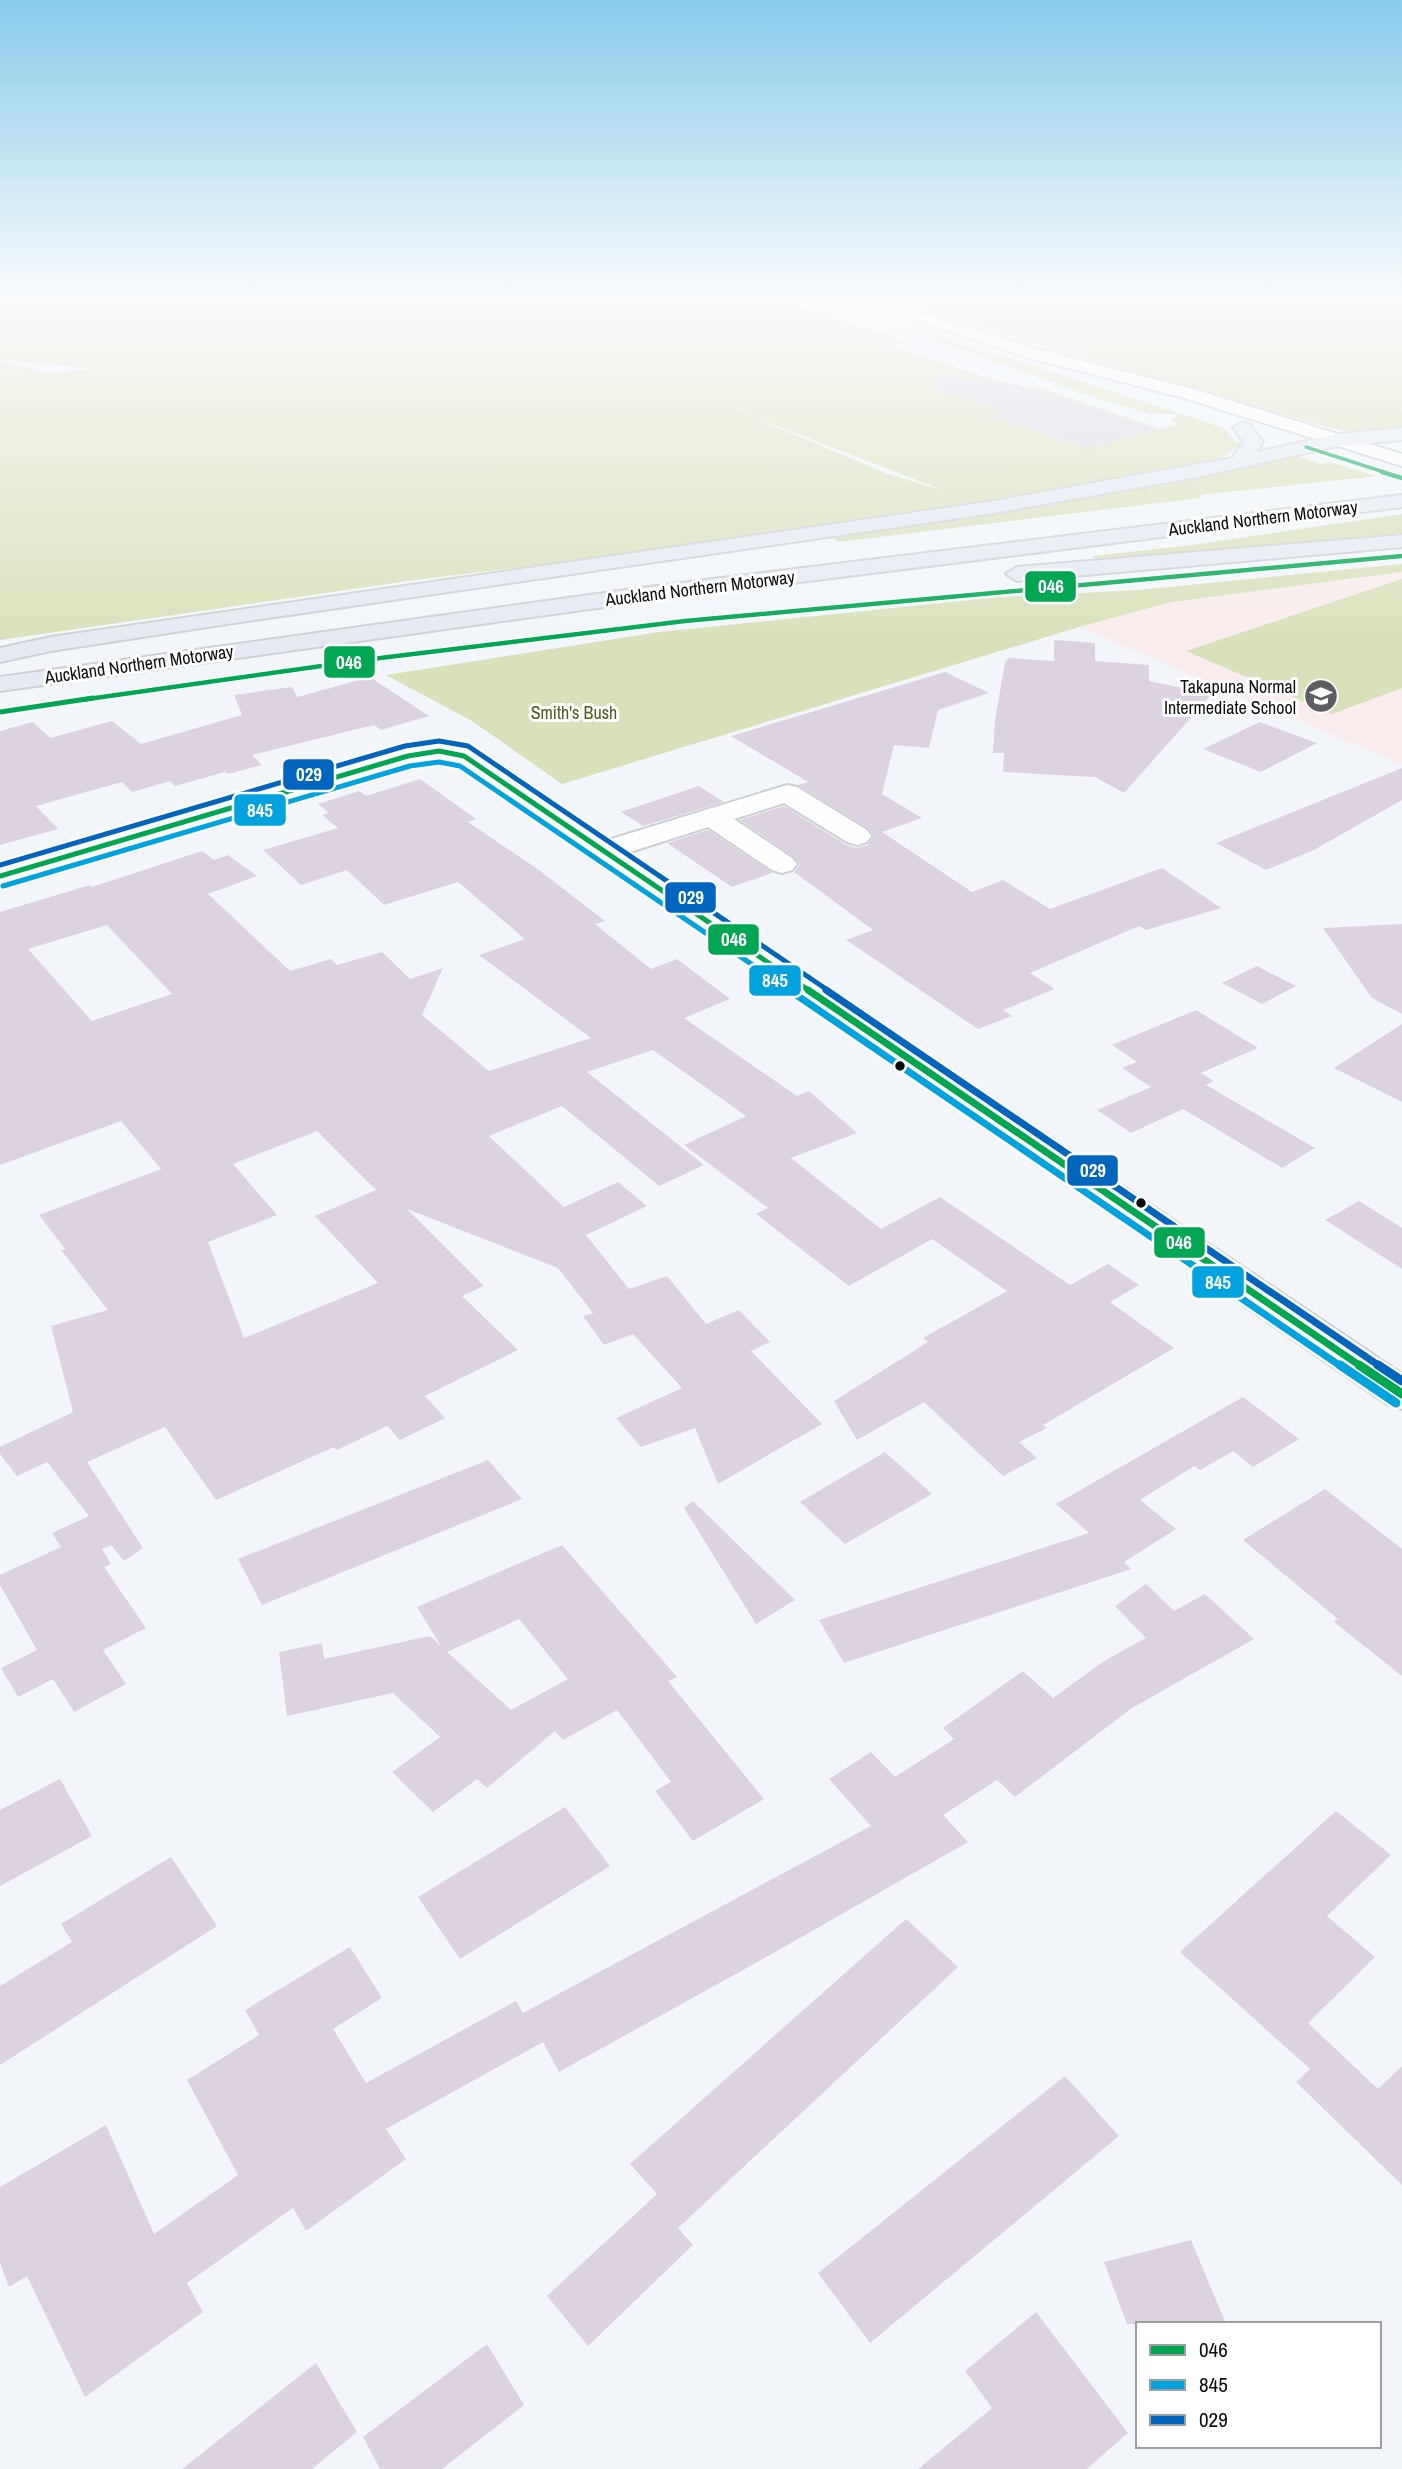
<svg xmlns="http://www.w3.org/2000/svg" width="1402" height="2469" font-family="'Archivo Narrow',sans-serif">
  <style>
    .education { fill: #f9ecec }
    .green { fill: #d9e1ba; fill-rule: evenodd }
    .building { fill: #ddd3e0; fill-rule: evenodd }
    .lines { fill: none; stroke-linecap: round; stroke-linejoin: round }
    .street-casing { stroke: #cdd0d4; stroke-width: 4 }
    .secondary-casing { stroke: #cdd0d4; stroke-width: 4 }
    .highway-casing { stroke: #ced0d2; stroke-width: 4 }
    .street { fill: #fdfefe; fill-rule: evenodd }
    .secondary { fill: #fdfefe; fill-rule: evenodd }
    .highway { fill: #e5e9f2; fill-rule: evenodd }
    .bus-1-far4-casing { stroke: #fff; stroke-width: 6 }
    .bus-1-far3-casing { stroke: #fff; stroke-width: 7 }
    .bus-1-far2-casing { stroke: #fff; stroke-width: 9 }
    .bus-1-far1-casing { stroke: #fff; stroke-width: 12 }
    .bus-1-casing { stroke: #fff; stroke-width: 14 }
    .bus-2-far2-casing { stroke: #fff; stroke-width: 9 }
    .bus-2-far1-casing { stroke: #fff; stroke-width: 12 }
    .bus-2-casing { stroke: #fff; stroke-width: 14 }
    .bus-3-far2-casing { stroke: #fff; stroke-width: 9 }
    .bus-3-far1-casing { stroke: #fff; stroke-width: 12 }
    .bus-3-casing { stroke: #fff; stroke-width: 14 }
    .bus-1-far4 { stroke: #00a651; stroke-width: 3.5 }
    .bus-1-far3 { stroke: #00a651; stroke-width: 4.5 }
    .bus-1-far2 { stroke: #00a651; stroke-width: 5 }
    .bus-1-far1 { stroke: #00a651; stroke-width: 7 }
    .bus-1 { stroke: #00a651; stroke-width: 9 }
    .bus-2-far2 { stroke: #00a3de; stroke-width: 5 }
    .bus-2-far1 { stroke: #00a3de; stroke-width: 7 }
    .bus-2 { stroke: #00a3de; stroke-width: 9 }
    .bus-3-far2 { stroke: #0065bd; stroke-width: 5 }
    .bus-3-far1 { stroke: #0065bd; stroke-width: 7 }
    .bus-3 { stroke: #0065bd; stroke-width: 9 }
    .bus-dot { fill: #0b0e10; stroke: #fff; stroke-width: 2.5 }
    .labels { text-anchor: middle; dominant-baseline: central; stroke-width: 6; stroke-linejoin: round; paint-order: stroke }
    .far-street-label { font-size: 18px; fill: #0b0e10; stroke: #fff }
    .far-poi-label { font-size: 18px; fill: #0b0e10; stroke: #fff; text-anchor: end }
    .far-park-label { font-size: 18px; fill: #525a20; stroke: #fff }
    .line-badge { stroke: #fff; stroke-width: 2.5 }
    .badge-label { font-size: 19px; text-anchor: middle; font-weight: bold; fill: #fff }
  </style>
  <rect width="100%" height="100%" fill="#f2f6fa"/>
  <path class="education" d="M 1402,572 L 1402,765 L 1079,627 L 1171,602 Z"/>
  <g class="green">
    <path d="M 0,296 L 764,296 L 905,342 L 892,347 L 1020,388 L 1038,387 L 1161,429 L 1178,424 L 1171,421 L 1178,414 L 1150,414 L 1096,398 L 931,339 L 941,336 L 954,340 L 955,343 L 1013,359 L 1224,428 L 1236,442 L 1245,443 L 1225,456 L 1201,463 L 971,506 L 755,539 L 415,580 L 0,640 L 0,361 L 46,373 L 90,369 L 0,359 ZM 731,408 L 945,491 L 888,474 Z"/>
    <path d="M 884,296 L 1402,296 L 1402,430 L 1359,433 L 1327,427 L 1058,350 Z"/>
    <path d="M 1296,456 L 1322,464 L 1330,462 L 1376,476 L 1199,495 L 1200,498 L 838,542 L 831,536 L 1082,499 Z"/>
    <path d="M 1402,514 L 1402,533 L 1096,560 L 1093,556 L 1192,545 Z"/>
    <path d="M 1402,564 L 1402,572 L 1171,602 L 1079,627 L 562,784 L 472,721 L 386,675 L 659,632 L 1000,597 L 1138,590 Z"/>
    <path d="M 1402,579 L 1402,688 L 1332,714 L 1186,651 Z"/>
  </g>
  <g class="building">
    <path d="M 935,375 L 1021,385 L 1159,430 L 1088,449 L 990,416 L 1003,412 L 932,387 Z"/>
    <path d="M 1054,640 L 1095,643 L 1095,661 L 1149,665 L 1149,681 L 1212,694 L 1124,793 L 1095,777 L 1003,772 L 1004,753 L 993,753 L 995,720 L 1005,662 L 1009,658 L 1054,661 Z"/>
    <path d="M 945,672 L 989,693 L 938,710 L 929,748 L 894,745 L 882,794 L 922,818 L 882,832 L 972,892 L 1003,880 L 1050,909 L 1162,868 L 1221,908 L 1146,930 L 1139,926 L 1030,973 L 1055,989 L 1003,1010 L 1012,1016 L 978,1029 L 846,940 L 873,930 L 794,872 L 800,864 L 793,856 L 740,820 L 784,806 L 846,845 L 856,848 L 868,845 L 873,835 L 868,828 L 798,785 L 808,782 L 731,736 Z"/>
    <path d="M 370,677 L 429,716 L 381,730 L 374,725 L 252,755 L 262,765 L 228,774 L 225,772 L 175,786 L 170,781 L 132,792 L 122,782 L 36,806 L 58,829 L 0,845 L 0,731 L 33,722 L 50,738 L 112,721 L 141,744 L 242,715 L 234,695 L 292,687 L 297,697 Z"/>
    <path d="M 1260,722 L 1317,743 L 1261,772 L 1203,749 Z"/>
    <path d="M 1402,768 L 1402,800 L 1314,850 L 1266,870 L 1216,843 Z"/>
    <path d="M 420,779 L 476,819 L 468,822 L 539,870 L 605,921 L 595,924 L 651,969 L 677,959 L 730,999 L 684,1018 L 797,1096 L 809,1091 L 857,1133 L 791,1158 L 881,1229 L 940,1197 L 1070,1285 L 1108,1264 L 1139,1285 L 1110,1302 L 1174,1348 L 1043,1425 L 1047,1428 L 1019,1442 L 1037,1458 L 1003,1476 L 924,1402 L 857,1440 L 834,1401 L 928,1342 L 923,1338 L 1007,1291 L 932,1239 L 849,1286 L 756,1214 L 768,1208 L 684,1145 L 746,1116 L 653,1050 L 587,1072 L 704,1165 L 659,1186 L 562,1106 L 489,1136 L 564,1207 L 618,1182 L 647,1206 L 586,1235 L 629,1289 L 667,1276 L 706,1324 L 739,1310 L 770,1342 L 751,1351 L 822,1424 L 718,1484 L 695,1428 L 641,1447 L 616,1418 L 682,1388 L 633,1334 L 604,1345 L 583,1316 L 593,1313 L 558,1268 L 407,1209 L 484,1286 L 462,1296 L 518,1350 L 425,1396 L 445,1418 L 400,1440 L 387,1426 L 337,1450 L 334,1447 L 216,1500 L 165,1427 L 87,1462 L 143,1548 L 124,1561 L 111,1545 L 102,1549 L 111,1564 L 104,1567 L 146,1628 L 103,1650 L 126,1684 L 74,1712 L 53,1679 L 18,1697 L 1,1668 L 37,1650 L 0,1585 L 0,1575 L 61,1547 L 52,1533 L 89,1516 L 47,1462 L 17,1476 L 0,1454 L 0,1447 L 73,1412 L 51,1326 L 108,1310 L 61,1250 L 65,1249 L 39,1215 L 161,1169 L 121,1121 L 0,1165 L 0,912 L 90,885 L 92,887 L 202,851 L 214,860 L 228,855 L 257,876 L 208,894 L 290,971 L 331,959 L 337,965 L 382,952 L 410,979 L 443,968 L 422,1015 L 489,1071 L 591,1038 L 479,955 L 525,939 L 458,882 L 384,905 L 347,870 L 301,885 L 263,850 L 338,828 L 322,815 L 329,813 L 318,804 L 359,791 L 366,796 ZM 107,925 L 172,994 L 92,1021 L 28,949 ZM 317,1131 L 376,1190 L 315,1216 L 378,1283 L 244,1338 L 208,1242 L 277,1215 L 233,1164 Z"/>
    <path d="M 699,786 L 724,802 L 643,826 L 621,812 Z"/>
    <path d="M 708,830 L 771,872 L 772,873 L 732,887 L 667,843 Z"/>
    <path d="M 1402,924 L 1402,1014 L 1372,998 L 1323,928 Z"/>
    <path d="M 1257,966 L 1296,986 L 1262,1004 L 1222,983 Z"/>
    <path d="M 1196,1010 L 1258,1048 L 1201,1073 L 1214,1081 L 1206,1085 L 1315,1148 L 1282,1168 L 1183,1109 L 1131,1133 L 1097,1110 L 1151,1087 L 1122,1068 L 1137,1062 L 1112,1045 Z"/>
    <path d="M 1402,1024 L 1402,1102 L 1334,1068 Z"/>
    <path d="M 1359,1201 L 1402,1228 L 1402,1269 L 1325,1220 Z"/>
    <path d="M 1243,1397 L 1299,1439 L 1253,1467 L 1233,1451 L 1200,1470 L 1194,1466 L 1140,1500 L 1176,1529 L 1124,1562 L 1131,1569 L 844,1663 L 819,1620 L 1089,1533 L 1056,1504 Z"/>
    <path d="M 885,1452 L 932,1494 L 845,1544 L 800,1502 Z"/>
    <path d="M 488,1460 L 522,1499 L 262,1605 L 238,1559 Z"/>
    <path d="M 1325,1489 L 1402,1549 L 1402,1676 L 1334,1622 L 1338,1619 L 1243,1540 Z"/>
    <path d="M 693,1501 L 795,1600 L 756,1624 L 684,1508 Z"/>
    <path d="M 562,1545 L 677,1677 L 668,1681 L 764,1799 L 693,1841 L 655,1791 L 671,1782 L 617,1710 L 563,1740 L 555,1731 L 487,1788 L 477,1779 L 433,1812 L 392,1772 L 440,1737 L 393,1693 L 287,1716 L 279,1652 L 322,1643 L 324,1659 L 430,1636 L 441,1646 L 417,1607 ZM 519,1619 L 568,1679 L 511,1710 L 447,1652 Z"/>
    <path d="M 1146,1584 L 1174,1611 L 1205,1594 L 1254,1639 L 1132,1708 L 1015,1797 L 997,1780 L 943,1815 L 968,1842 L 761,1960 L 559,2072 L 543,2042 L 386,2129 L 406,2159 L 306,2231 L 293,2208 L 187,2283 L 203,2312 L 85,2397 L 27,2276 L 9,2287 L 0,2263 L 0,2187 L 106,2125 L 154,2234 L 238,2175 L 187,2080 L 259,2035 L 245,2010 L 350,1947 L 382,1998 L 333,2029 L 366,2083 L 516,2001 L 523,2013 L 871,1826 L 829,1779 L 871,1752 L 895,1777 L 954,1739 L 943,1728 L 1023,1671 L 1053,1698 L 1104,1661 L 1146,1638 L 1115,1606 Z"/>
    <path d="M 60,1779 L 92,1836 L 0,1886 L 0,1810 Z"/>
    <path d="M 565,1807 L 610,1866 L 460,1959 L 418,1897 Z"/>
    <path d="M 1336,1811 L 1391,1855 L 1327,1916 L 1375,1957 L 1308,2023 L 1378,2089 L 1402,2066 L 1402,2185 L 1296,2082 L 1310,2069 L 1180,1952 Z"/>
    <path d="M 171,1857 L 217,1926 L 0,2065 L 0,1986 L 72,1942 L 61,1924 Z"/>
    <path d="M 906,1919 L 958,1967 L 678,2228 L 693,2245 L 588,2346 L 547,2296 L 657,2194 L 630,2164 Z"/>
    <path d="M 1065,2076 L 1119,2136 L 870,2343 L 818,2273 Z"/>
    <path d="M 1191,2240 L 1226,2324 L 1127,2324 L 1104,2262 Z"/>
    <path d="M 1036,2312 L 1128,2433 L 1087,2469 L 918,2469 L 992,2408 L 965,2371 Z"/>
    <path d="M 487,2344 L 524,2405 L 442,2469 L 380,2469 L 363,2437 Z"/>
    <path d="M 316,2363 L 357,2432 L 312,2469 L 182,2469 Z"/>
  </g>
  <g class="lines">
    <g class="street-casing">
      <path id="street" d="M 439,743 L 473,750 L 608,840 L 787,785 L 797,787 L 867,830 L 871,836 L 867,842 L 857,845 L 847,842 L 784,803 L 734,819 L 792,858 L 797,864 L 792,870 L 782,873 L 772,870 L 708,827 L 627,853 L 1402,1374 L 1402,1409 L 1387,1404 L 455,762 L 439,759 L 411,763 L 0,885 L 0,867 L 399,750 Z"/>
    </g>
    <g class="secondary-casing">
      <path id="secondary" d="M 842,296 L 866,296 L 1041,350 L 1193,389 L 1402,454 L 1402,466 L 1181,397 L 1029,358 Z"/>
    </g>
    <g class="highway-casing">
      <g id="highway">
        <path d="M 1242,422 L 1249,424 L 1263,442 L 1256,452 L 1338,434 L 1402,428 L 1402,440 L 1338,446 L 1198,477 L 994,513 L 234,623 L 51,651 L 0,662 L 0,648 L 51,637 L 994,501 L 1232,458 L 1244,442 L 1233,428 Z"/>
        <path d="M 1402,495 L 1402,507 L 640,602 L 0,691 L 0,677 L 640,588 Z"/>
        <path d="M 1402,535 L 1402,547 L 1017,581 L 1006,574 L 1017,567 Z"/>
      </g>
    </g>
    <use href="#street" class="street"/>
    <use href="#secondary" class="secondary"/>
    <use href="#highway" class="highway"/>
    <g class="bus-1-far4-casing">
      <path id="bus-1-far4" d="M 1306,447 L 1387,473"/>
    </g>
    <g class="bus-1-far3-casing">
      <g id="bus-1-far3">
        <path d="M 1382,472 L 1402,478"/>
        <path d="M 81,700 L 364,660 L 685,621 L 1402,556"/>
      </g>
    </g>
    <g class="bus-1-far2-casing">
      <g id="bus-1-far2">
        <path d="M 0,712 L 93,698"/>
        <path d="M 0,876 L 408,756 L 439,751 L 464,756 L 810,991"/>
      </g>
    </g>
    <g class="bus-1-far1-casing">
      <path id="bus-1-far1" d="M 808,990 L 1362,1367"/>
    </g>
    <g class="bus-1-casing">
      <path id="bus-1" d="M 1359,1365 L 1402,1394"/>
    </g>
    <g class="bus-2-far2-casing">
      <path id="bus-2-far2" d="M 3,886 L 410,766 L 439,762 L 460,766 L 791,991"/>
    </g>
    <g class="bus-2-far1-casing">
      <path id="bus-2-far1" d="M 789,990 L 1342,1367"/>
    </g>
    <g class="bus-2-casing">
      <path id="bus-2" d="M 1340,1365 L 1396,1403"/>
    </g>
    <g class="bus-3-far2-casing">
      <path id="bus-3-far2" d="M 0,865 L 405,746 L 439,741 L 468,746 L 829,991"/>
    </g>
    <g class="bus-3-far1-casing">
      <path id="bus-3-far1" d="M 826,990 L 1381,1367"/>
    </g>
    <g class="bus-3-casing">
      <path id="bus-3" d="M 1378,1365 L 1402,1381"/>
    </g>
    <use href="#bus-1-far4" class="bus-1-far4"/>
    <use href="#bus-1-far3" class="bus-1-far3"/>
    <use href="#bus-1-far2" class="bus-1-far2"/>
    <use href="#bus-1-far1" class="bus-1-far1"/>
    <use href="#bus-1" class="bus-1"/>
    <use href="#bus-2-far2" class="bus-2-far2"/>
    <use href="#bus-2-far1" class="bus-2-far1"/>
    <use href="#bus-2" class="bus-2"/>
    <use href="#bus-3-far2" class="bus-3-far2"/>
    <use href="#bus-3-far1" class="bus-3-far1"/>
    <use href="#bus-3" class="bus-3"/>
  </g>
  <linearGradient id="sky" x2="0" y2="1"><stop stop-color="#89caea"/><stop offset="0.46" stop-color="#f9fbfd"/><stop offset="1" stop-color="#f9fbfd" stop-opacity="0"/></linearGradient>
  <rect width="1402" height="642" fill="url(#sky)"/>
  <defs>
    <g id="school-disc" transform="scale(1.75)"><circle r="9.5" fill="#5c5f62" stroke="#fff"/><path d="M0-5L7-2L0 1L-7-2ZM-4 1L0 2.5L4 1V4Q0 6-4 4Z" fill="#fff"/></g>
  </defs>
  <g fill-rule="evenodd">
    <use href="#school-disc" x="1321" y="696"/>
  </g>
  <g class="bus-dot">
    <circle cx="900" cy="1066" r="6"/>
    <circle cx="1141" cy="1203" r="6"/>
  </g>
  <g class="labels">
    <g class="far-street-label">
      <text transform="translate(1263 518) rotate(-7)">Auckland Northern Motorway</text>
      <text transform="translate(700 588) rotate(-7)">Auckland Northern Motorway</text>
      <text transform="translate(139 664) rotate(-8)">Auckland Northern Motorway</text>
    </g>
    <g class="far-poi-label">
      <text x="1296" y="686">Takapuna Normal<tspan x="1296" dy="21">Intermediate School</tspan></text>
    </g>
    <g class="far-park-label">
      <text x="574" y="712">Smith's Bush</text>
    </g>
  </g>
  <g class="line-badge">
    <rect x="1024" y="570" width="53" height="33" rx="7" fill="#00a651"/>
    <rect x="323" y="645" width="53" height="34" rx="7" fill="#00a651"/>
    <rect x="282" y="758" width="53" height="33" rx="7" fill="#0065bd"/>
    <rect x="233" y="793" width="54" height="34" rx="7" fill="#00a3de"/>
    <rect x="664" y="881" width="53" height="33" rx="7" fill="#0065bd"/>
    <rect x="707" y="923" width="53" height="33" rx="7" fill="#00a651"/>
    <rect x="748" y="964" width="54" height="33" rx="7" fill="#00a3de"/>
    <rect x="1066" y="1154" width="53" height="33" rx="7" fill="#0065bd"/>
    <rect x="1153" y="1226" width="53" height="33" rx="7" fill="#00a651"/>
    <rect x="1191" y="1265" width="54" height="34" rx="7" fill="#00a3de"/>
  </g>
  <g class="badge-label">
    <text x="1051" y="593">046</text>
    <text x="349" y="669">046</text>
    <text x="309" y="781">029</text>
    <text x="260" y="817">845</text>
    <text x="691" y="904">029</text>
    <text x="734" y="946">046</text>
    <text x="775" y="987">845</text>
    <text x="1093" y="1177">029</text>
    <text x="1179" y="1249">046</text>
    <text x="1218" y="1289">845</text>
  </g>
  <rect x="1136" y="2322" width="245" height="126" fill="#ffffff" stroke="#9d9f9f" stroke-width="2"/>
  <rect x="1150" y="2345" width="35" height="10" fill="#00a651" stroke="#9d9f9f" stroke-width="2"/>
  <text x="1199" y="2357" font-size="21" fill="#0b0e10">046</text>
  <rect x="1150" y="2380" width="35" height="10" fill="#00a3de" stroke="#9d9f9f" stroke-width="2"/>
  <text x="1199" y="2392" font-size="21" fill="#0b0e10">845</text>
  <rect x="1150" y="2415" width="35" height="10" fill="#0065bd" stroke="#9d9f9f" stroke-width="2"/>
  <text x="1199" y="2427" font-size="21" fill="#0b0e10">029</text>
</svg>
